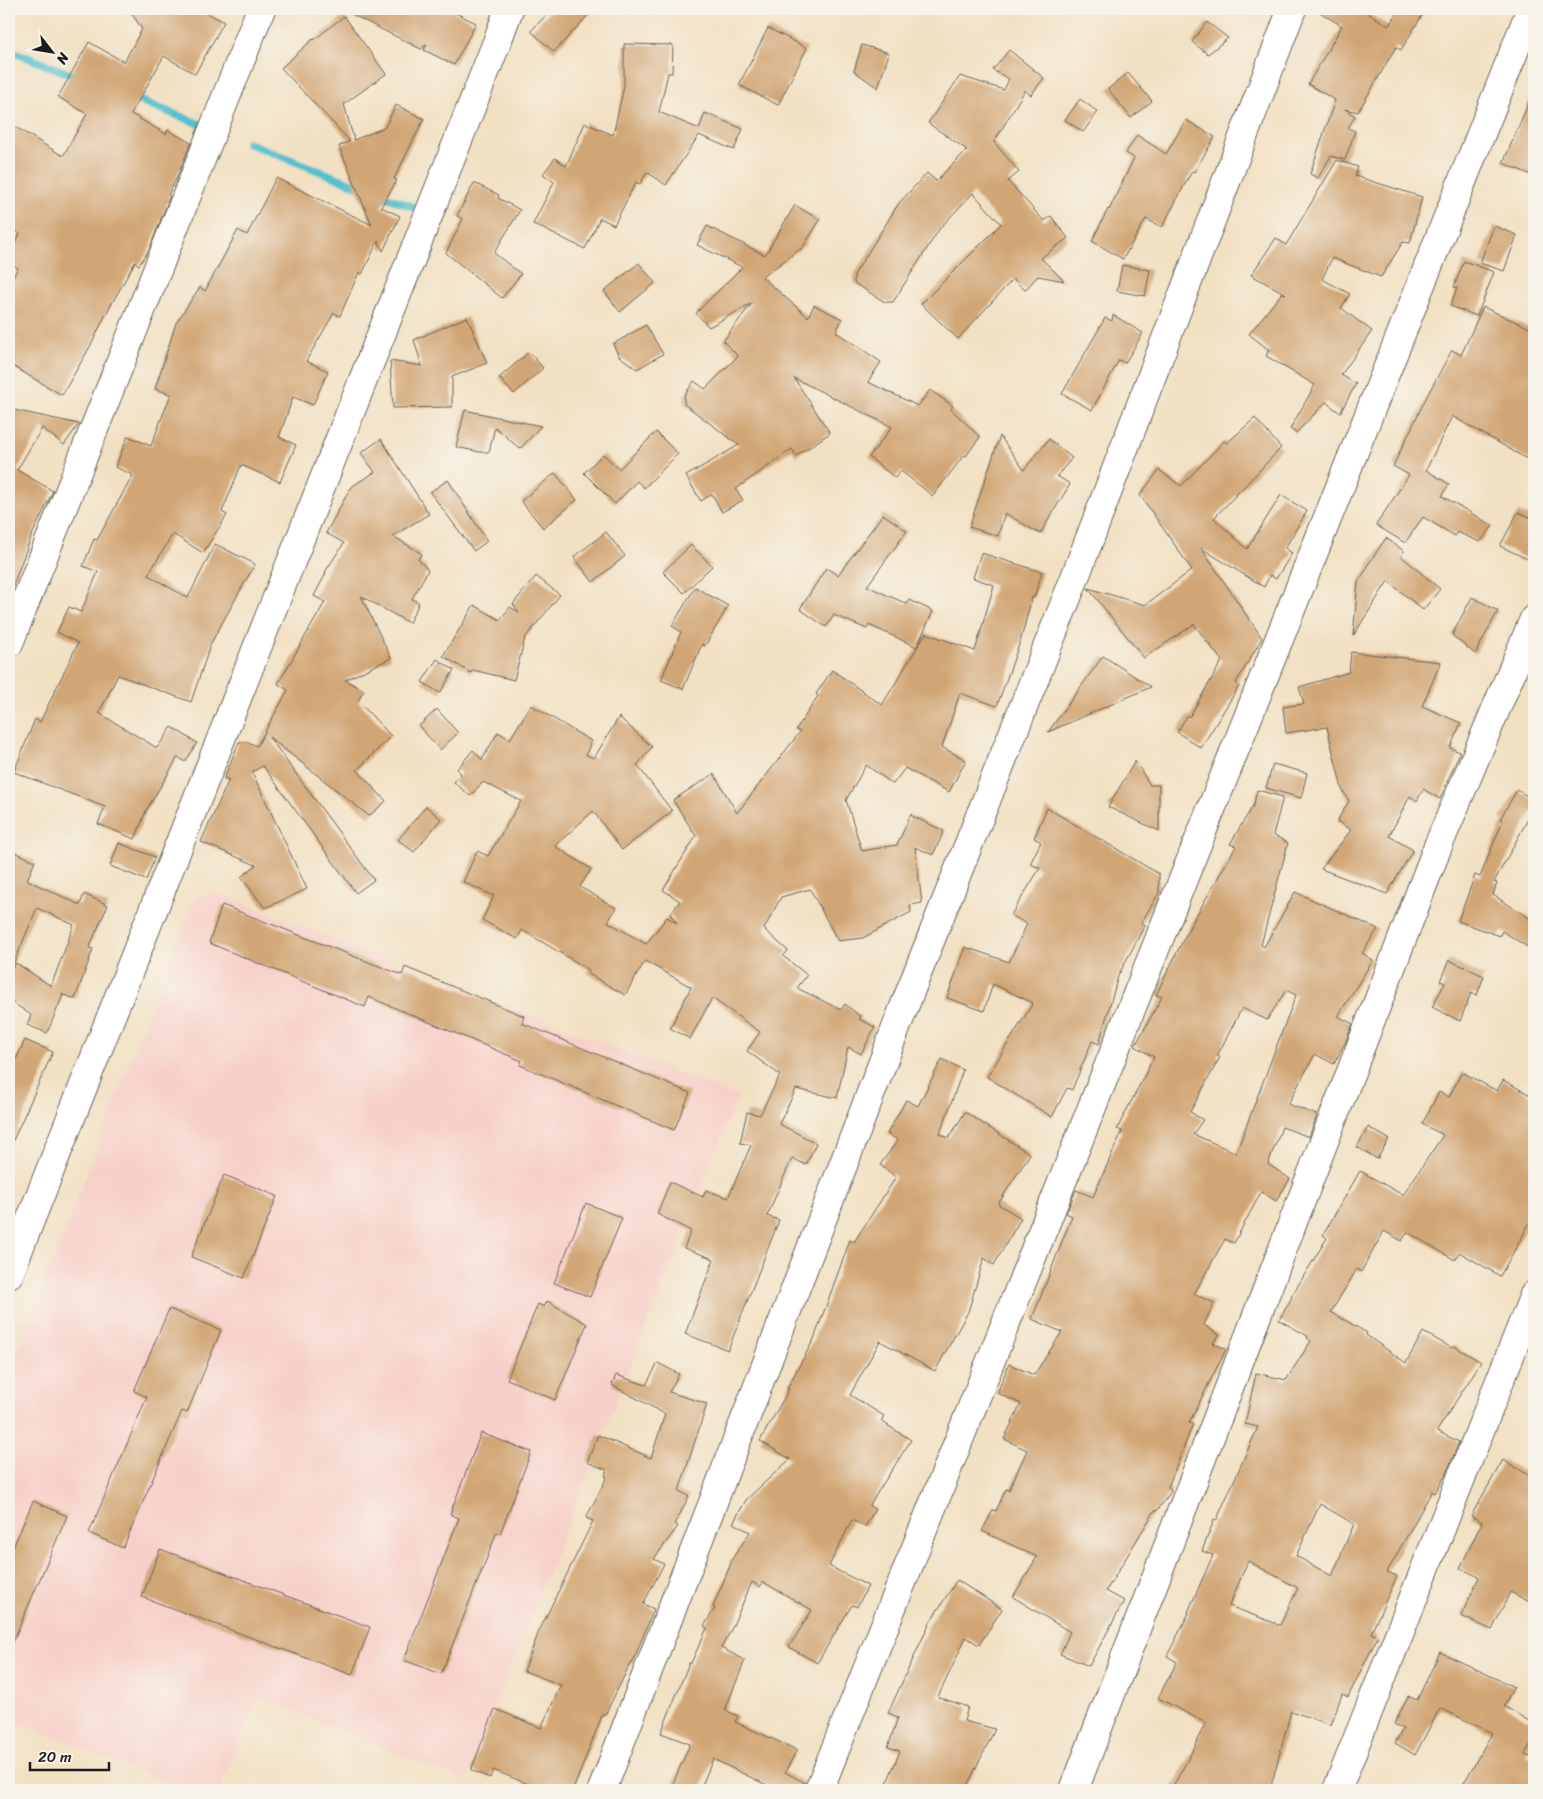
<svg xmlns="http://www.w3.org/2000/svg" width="1543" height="1799" font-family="Sriracha,sans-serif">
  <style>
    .built { fill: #f7d0c9 }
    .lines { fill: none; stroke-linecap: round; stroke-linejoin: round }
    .stream { stroke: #54c0cd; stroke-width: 8 }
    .building { fill: #d1a676; fill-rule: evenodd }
    .minor-casing { stroke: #676156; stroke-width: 30 }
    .minor { stroke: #fff; stroke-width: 28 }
  </style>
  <rect width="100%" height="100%" fill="#f7f3e8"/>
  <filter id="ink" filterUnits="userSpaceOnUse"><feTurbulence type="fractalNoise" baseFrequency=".02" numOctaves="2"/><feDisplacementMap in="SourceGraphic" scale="10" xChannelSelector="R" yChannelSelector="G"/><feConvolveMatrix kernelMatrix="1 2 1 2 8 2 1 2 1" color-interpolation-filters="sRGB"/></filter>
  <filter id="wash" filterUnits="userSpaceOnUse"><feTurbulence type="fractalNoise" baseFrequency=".0096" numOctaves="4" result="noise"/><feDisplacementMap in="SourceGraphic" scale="20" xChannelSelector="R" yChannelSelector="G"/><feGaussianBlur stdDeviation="1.12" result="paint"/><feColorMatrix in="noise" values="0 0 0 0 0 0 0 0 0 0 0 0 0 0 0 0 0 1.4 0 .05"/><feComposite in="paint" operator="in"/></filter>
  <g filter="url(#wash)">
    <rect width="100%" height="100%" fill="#f2e0c3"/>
    <path class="built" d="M 210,891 L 738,1096 L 465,1781 L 259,1697 L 219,1790 L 186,1790 L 9,1719 L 9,1374 L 192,903 Z"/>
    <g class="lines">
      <g class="stream">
        <path d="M 9,50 L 79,78"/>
        <path d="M 130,97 L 205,126"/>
        <path d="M 248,143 L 363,188"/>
        <path d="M 379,194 L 416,208"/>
      </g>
    </g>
    <g id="blocks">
      <g class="building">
        <path d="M 129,9 L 200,9 L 224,22 L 195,74 L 164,56 L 131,114 L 166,134 L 168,130 L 191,143 L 177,177 L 168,195 L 170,196 L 149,250 L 139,265 L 135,262 L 106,314 L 91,345 L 62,395 L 9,364 L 9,284 L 18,268 L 9,262 L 9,255 L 20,234 L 9,227 L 9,123 L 63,156 L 87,114 L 58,97 L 89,42 L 124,62 L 142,29 Z"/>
        <path d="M 341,9 L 447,9 L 476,23 L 454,65 L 424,50 L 427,44 L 421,49 Z"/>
        <path d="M 552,9 L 594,9 L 554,52 L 531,31 Z"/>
        <path d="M 1315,9 L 1361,9 L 1389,26 L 1399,9 L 1426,9 L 1401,50 L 1396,47 L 1358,112 L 1345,109 L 1355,116 L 1348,128 L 1355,131 L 1345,160 L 1331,156 L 1318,178 L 1310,174 L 1335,100 L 1308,84 L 1342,26 Z"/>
        <path d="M 344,16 L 386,74 L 344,104 L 354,140 L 385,127 L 396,105 L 424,119 L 394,179 L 397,180 L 381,207 L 400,216 L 383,251 L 378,241 L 362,274 L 359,272 L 340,316 L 334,313 L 306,361 L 328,371 L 313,405 L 293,397 L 279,437 L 296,445 L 280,482 L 241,465 L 222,512 L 227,515 L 203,553 L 173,534 L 148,575 L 188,598 L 215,544 L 255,564 L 211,643 L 191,702 L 118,675 L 99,713 L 157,748 L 172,727 L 197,743 L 185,762 L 178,757 L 146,811 L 135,839 L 98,824 L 105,807 L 14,772 L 35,719 L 40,722 L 78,643 L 57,632 L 69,607 L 81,612 L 98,572 L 83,566 L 94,539 L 97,540 L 133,475 L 115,467 L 128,436 L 151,446 L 171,394 L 155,389 L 176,323 L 200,287 L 205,291 L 238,230 L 247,235 L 276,178 L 372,225 L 339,146 L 350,141 L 281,68 L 313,39 L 314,40 Z"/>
        <path d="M 1207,22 L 1228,38 L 1208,54 L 1192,42 Z"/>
        <path d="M 768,28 L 807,48 L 778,105 L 739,85 Z"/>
        <path d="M 624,44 L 673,45 L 672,73 L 668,73 L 659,112 L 699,129 L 705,113 L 743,129 L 734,150 L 699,135 L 666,185 L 647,172 L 640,184 L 636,182 L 614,225 L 600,218 L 585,249 L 533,224 L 554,182 L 543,174 L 555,158 L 566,166 L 585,123 L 613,135 L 624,86 Z"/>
        <path d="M 862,45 L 889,53 L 878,88 L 854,71 Z"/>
        <path d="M 1009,50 L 1044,78 L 1031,95 L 1025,90 L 994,142 L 1019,172 L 1008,181 L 1044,221 L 1051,216 L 1068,238 L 1041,258 L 1064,281 L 1038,276 L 1025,290 L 1013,279 L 958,339 L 921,304 L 1001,224 L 973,193 L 940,228 L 893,302 L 885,302 L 854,283 L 854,275 L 899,203 L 927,173 L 936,181 L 967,150 L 928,123 L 960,76 L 1004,90 L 1009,79 L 993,70 Z"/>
        <path d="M 1128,73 L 1152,101 L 1131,118 L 1108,89 Z"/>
        <path d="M 1534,90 L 1534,176 L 1503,163 Z"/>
        <path d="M 1080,99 L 1098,112 L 1083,132 L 1065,120 Z"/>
        <path d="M 1186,120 L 1215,137 L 1194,172 L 1192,171 L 1162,227 L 1146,219 L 1123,259 L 1092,241 L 1108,209 L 1109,210 L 1134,158 L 1126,153 L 1137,135 L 1166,154 Z"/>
        <path d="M 1337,160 L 1358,167 L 1355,176 L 1422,197 L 1410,243 L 1403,242 L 1381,277 L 1332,258 L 1322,279 L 1350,294 L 1341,308 L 1372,331 L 1341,375 L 1356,384 L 1340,413 L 1326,402 L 1296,433 L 1290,429 L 1315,385 L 1266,356 L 1269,350 L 1249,334 L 1282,293 L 1286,294 L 1251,275 L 1276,238 L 1286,245 Z"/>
        <path d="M 474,183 L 499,195 L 498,198 L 520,210 L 494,253 L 521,274 L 502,298 L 446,253 L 463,219 L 457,216 Z"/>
        <path d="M 795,205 L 820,220 L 803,247 L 762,277 L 808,317 L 814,305 L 842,319 L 836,332 L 881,362 L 868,382 L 918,406 L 930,390 L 953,406 L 951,409 L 980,437 L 966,456 L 964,455 L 933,496 L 901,471 L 895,478 L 869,457 L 892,427 L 794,378 L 830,433 L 796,456 L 792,449 L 736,489 L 743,500 L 722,512 L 712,494 L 701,501 L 686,476 L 739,445 L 684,404 L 684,396 L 694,381 L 705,389 L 738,356 L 723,341 L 752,303 L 709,327 L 696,313 L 742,267 L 697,245 L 707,226 L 765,255 Z"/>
        <path d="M 1494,226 L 1517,235 L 1504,271 L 1480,263 Z"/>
        <path d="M 1464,261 L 1494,272 L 1477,316 L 1450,306 L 1457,288 L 1454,287 Z"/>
        <path d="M 639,263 L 655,283 L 620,312 L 604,291 Z"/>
        <path d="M 1122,265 L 1150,270 L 1145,296 L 1117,291 Z"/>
        <path d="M 1483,307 L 1534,330 L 1534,463 L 1452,416 L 1426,470 L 1449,484 L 1442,496 L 1493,526 L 1480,542 L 1457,532 L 1455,536 L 1423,517 L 1405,543 L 1376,525 L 1409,475 L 1393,466 L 1428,394 L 1452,350 L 1461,355 Z"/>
        <path d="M 1113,315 L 1143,333 L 1125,363 L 1119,360 L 1092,410 L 1062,394 L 1105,318 L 1112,321 Z"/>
        <path d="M 467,317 L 487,363 L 452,377 L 452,407 L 393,408 L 390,361 L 422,366 L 414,340 Z"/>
        <path d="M 646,325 L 663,354 L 637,369 L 619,356 L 613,344 Z"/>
        <path d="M 529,352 L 543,368 L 514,394 L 499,378 Z"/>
        <path d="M 9,409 L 79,424 L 64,445 L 42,428 L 17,470 L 53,491 L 31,537 L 11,591 L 9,590 Z"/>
        <path d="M 465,410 L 497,417 L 541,426 L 520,449 L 495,427 L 489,452 L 480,452 L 456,447 Z"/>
        <path d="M 1255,418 L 1281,448 L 1214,518 L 1247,549 L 1281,495 L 1307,511 L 1285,548 L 1292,553 L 1276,579 L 1270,575 L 1264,587 L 1201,548 L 1262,638 L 1236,683 L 1239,686 L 1201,748 L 1177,732 L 1187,716 L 1190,716 L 1222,661 L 1194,624 L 1144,658 L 1088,588 L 1145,605 L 1192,570 L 1140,495 L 1159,470 L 1181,486 L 1224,441 L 1227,443 Z"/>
        <path d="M 656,432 L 678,454 L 644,488 L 637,481 L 615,504 L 584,473 L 603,454 L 619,469 Z"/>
        <path d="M 1000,436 L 1024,470 L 1049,439 L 1072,458 L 1057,476 L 1070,484 L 1040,534 L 1005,513 L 998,536 L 969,527 Z"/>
        <path d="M 381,439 L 429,514 L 393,536 L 422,554 L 418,559 L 428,570 L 412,599 L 419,603 L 409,623 L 361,596 L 391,658 L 345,680 L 364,690 L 358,701 L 391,736 L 357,770 L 386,801 L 369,816 L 269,737 L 374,880 L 356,893 L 263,766 L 252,772 L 307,889 L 265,908 L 241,877 L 256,865 L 201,842 L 229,780 L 224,778 L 239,742 L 248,742 L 257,746 L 288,690 L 278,684 L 325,602 L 314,596 L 326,573 L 325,572 L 344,543 L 326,533 L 351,487 L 375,472 L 361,453 Z"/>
        <path d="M 555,473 L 577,500 L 543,528 L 521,501 Z"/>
        <path d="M 448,480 L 487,541 L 474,551 L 430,492 Z"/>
        <path d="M 1518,512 L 1534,519 L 1534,562 L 1500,546 Z"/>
        <path d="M 883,514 L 907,531 L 867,586 L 907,604 L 909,600 L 933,611 L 917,647 L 869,625 L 867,629 L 834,615 L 826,627 L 800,609 L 826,568 L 838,575 Z"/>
        <path d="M 606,532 L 625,556 L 593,582 L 574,557 Z"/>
        <path d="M 1386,538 L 1404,551 L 1401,556 L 1440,589 L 1423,610 L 1388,581 L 1353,636 L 1358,582 L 1368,567 L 1367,566 Z"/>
        <path d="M 691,545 L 712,566 L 684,593 L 663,572 Z"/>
        <path d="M 981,553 L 1042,572 L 1034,598 L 1032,597 L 1021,639 L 997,706 L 960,693 L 942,747 L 966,760 L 949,792 L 905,768 L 893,784 L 866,765 L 846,800 L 862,851 L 897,845 L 911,814 L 912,816 L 944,831 L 933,855 L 915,847 L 922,903 L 910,905 L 911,912 L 863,938 L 838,941 L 810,889 L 781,897 L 764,929 L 788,951 L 783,956 L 807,975 L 797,988 L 841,1010 L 845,1004 L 861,1017 L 859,1019 L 875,1027 L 861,1054 L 848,1047 L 837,1098 L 796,1089 L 779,1124 L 816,1143 L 806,1165 L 792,1158 L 767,1216 L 779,1220 L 728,1350 L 685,1334 L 714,1259 L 684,1248 L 691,1231 L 657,1214 L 670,1182 L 703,1197 L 706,1190 L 728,1198 L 751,1145 L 740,1143 L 747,1112 L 760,1115 L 780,1075 L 747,1051 L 760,1032 L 712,998 L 690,1039 L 670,1028 L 691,987 L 645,961 L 625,995 L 587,973 L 589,970 L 522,930 L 517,939 L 482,920 L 494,896 L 463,882 L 477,851 L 488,856 L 521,801 L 483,782 L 470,796 L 454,782 L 461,774 L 457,769 L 473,750 L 482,760 L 498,732 L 510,739 L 531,705 L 591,741 L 586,755 L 594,758 L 619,717 L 652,747 L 637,765 L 672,811 L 622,850 L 593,811 L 555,846 L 591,869 L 580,887 L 616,908 L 608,922 L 646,944 L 667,917 L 677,923 L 670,914 L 680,901 L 663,890 L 696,836 L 673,800 L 714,774 L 737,813 L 800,732 L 796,730 L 818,696 L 816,694 L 832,670 L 882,705 L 926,633 L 975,651 L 994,585 L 973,578 Z"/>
        <path d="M 536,576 L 560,595 L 525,638 L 514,680 L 473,670 L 471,673 L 443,656 L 474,605 L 500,620 L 510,607 L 519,612 L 513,604 Z"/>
        <path d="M 695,587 L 728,606 L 705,646 L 702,644 L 683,689 L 661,680 L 681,632 L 672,626 Z"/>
        <path d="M 1472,597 L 1498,611 L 1475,654 L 1452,635 Z"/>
        <path d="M 1351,652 L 1441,662 L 1422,706 L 1461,723 L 1450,748 L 1460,752 L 1440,799 L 1423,789 L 1417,801 L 1410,796 L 1389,836 L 1413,850 L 1387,894 L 1321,869 L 1351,830 L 1337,821 L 1349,801 L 1342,789 L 1327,727 L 1286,733 L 1283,707 L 1304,704 L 1299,687 L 1349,672 Z"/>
        <path d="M 1103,656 L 1151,687 L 1048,732 Z"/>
        <path d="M 437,659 L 454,670 L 440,693 L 422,682 Z"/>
        <path d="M 437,709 L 458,733 L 440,750 L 419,726 Z"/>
        <path d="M 1135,761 L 1150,785 L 1159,785 L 1159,831 L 1108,807 Z"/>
        <path d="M 1273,764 L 1307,773 L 1301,798 L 1266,788 Z"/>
        <path d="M 1257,790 L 1283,797 L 1273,835 L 1288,843 L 1261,945 L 1264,947 L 1295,892 L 1378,929 L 1362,953 L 1373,960 L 1338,1016 L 1353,1024 L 1345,1043 L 1334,1064 L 1315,1054 L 1288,1104 L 1317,1115 L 1309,1137 L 1282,1127 L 1268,1164 L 1290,1179 L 1276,1201 L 1261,1192 L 1234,1243 L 1225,1239 L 1194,1294 L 1214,1303 L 1204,1325 L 1219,1335 L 1213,1343 L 1226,1349 L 1189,1423 L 1193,1424 L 1168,1487 L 1172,1490 L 1157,1511 L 1155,1510 L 1106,1591 L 1124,1601 L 1089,1666 L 1060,1654 L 1070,1632 L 1013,1597 L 1037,1557 L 982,1531 L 993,1510 L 996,1511 L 1006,1489 L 1009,1490 L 1027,1450 L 1004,1439 L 1021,1404 L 997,1393 L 1009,1364 L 1034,1375 L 1062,1332 L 1032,1319 L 1072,1216 L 1066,1213 L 1076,1190 L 1093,1197 L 1122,1131 L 1117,1129 L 1154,1057 L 1135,1046 L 1162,997 L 1156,995 L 1188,930 L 1236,846 L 1230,844 L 1254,804 ZM 1286,990 L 1296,995 L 1236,1153 L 1193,1134 L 1203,1120 L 1190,1112 L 1220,1057 L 1217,1056 L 1242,1008 L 1267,1020 Z"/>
        <path d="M 1517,790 L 1534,800 L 1534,808 L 1494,882 L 1497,883 L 1493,895 L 1534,921 L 1534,951 L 1502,931 L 1500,936 L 1458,921 L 1475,875 L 1480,877 L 1503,820 L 1500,819 Z"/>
        <path d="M 426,806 L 441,819 L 414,852 L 398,840 Z"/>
        <path d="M 1047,808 L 1159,874 L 1159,893 L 1141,923 L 1145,925 L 1118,976 L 1099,1044 L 1092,1041 L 1072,1090 L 1067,1088 L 1052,1117 L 987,1077 L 1033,1003 L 993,984 L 984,1011 L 947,998 L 965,947 L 1009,962 L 1027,924 L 1011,915 L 1040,868 L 1030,864 L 1041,842 L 1034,838 Z"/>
        <path d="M 119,843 L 155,857 L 146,880 L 110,866 Z"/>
        <path d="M 9,850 L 35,861 L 27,880 L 80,905 L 84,894 L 108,905 L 89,948 L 93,949 L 75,999 L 61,994 L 63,995 L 47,1033 L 27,1025 L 31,1015 L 9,1000 ZM 37,908 L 74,925 L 51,986 L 16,963 L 10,972 Z"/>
        <path d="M 222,905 L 402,975 L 405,967 L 524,1016 L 522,1023 L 690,1093 L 674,1130 L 520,1065 L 522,1061 L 369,997 L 365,1007 L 209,943 Z"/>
        <path d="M 1449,960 L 1484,976 L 1477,995 L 1471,993 L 1460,1021 L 1432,1007 L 1445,983 L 1440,981 Z"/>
        <path d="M 25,1040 L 53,1052 L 9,1149 L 9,1075 Z"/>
        <path d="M 942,1059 L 963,1070 L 940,1134 L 949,1138 L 965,1112 L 1030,1154 L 998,1204 L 1021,1218 L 994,1265 L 984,1258 L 968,1312 L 935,1371 L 880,1341 L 850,1395 L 884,1416 L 881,1421 L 911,1440 L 869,1506 L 875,1509 L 865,1527 L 852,1520 L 829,1566 L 868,1586 L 857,1607 L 852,1605 L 817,1663 L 789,1647 L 812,1610 L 763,1582 L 760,1587 L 752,1582 L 730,1632 L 721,1648 L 745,1660 L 725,1710 L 738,1716 L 735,1722 L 797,1750 L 785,1772 L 805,1783 L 804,1790 L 777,1790 L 713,1759 L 700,1790 L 670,1790 L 690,1744 L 661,1733 L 689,1663 L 691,1663 L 707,1628 L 704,1626 L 715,1608 L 713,1607 L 731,1563 L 730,1562 L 750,1532 L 733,1523 L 746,1500 L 790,1459 L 760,1441 L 789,1389 L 787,1388 L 814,1339 L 850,1240 L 854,1242 L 896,1177 L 880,1165 L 898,1140 L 887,1134 L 906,1100 L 918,1106 Z"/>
        <path d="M 1462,1072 L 1497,1091 L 1503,1080 L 1534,1097 L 1534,1214 L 1522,1237 L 1500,1276 L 1459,1252 L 1455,1260 L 1407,1232 L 1402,1241 L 1384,1231 L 1361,1272 L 1357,1269 L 1331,1312 L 1367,1333 L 1366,1335 L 1406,1363 L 1423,1332 L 1452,1348 L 1454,1346 L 1481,1362 L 1437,1431 L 1459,1442 L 1446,1474 L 1435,1493 L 1432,1491 L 1387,1572 L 1397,1576 L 1371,1633 L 1378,1636 L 1348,1697 L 1342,1694 L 1331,1725 L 1291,1711 L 1270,1790 L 1171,1790 L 1198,1741 L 1197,1740 L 1206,1723 L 1158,1698 L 1177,1662 L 1167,1656 L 1189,1613 L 1188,1612 L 1213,1555 L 1202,1551 L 1214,1520 L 1216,1521 L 1258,1427 L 1245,1424 L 1256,1373 L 1286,1380 L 1311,1341 L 1307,1338 L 1308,1336 L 1279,1320 L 1292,1297 L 1291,1297 L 1327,1238 L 1323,1235 L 1360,1171 L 1403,1195 L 1443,1135 L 1422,1124 L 1439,1092 L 1449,1097 ZM 1320,1504 L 1354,1524 L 1332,1576 L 1296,1556 ZM 1248,1561 L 1298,1588 L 1280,1625 L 1229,1606 Z"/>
        <path d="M 1368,1127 L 1389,1139 L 1377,1159 L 1357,1147 Z"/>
        <path d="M 224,1175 L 277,1196 L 244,1278 L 191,1257 Z"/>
        <path d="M 586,1203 L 622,1218 L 590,1297 L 554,1283 Z"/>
        <path d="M 547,1301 L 587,1324 L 555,1400 L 507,1379 L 538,1304 L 544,1307 Z"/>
        <path d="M 169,1309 L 221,1330 L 187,1413 L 182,1411 L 123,1548 L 89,1533 L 147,1397 L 134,1391 Z"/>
        <path d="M 658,1363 L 679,1374 L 669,1392 L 707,1404 L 679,1491 L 689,1496 L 675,1524 L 678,1526 L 654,1559 L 664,1564 L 643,1604 L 654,1609 L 632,1664 L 630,1664 L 605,1715 L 603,1713 L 573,1790 L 543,1790 L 493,1770 L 490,1778 L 471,1770 L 495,1709 L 541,1728 L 561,1685 L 524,1671 L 539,1631 L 593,1521 L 586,1518 L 607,1477 L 605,1476 L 607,1470 L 587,1462 L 598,1435 L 651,1458 L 665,1414 L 612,1385 L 616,1375 L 646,1385 Z"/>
        <path d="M 481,1433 L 531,1452 L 500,1534 L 497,1532 L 441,1674 L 404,1660 L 459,1518 L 450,1514 Z"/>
        <path d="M 1503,1460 L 1534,1478 L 1534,1604 L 1510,1592 L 1492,1630 L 1461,1616 L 1479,1577 L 1460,1568 L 1482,1522 L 1471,1516 Z"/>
        <path d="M 33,1501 L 67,1516 L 9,1651 L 9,1557 Z"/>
        <path d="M 160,1549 L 370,1627 L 352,1675 L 142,1597 Z"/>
        <path d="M 957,1580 L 1002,1609 L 979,1645 L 966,1637 L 938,1697 L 968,1707 L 964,1721 L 995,1729 L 965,1790 L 884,1790 L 900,1751 L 888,1747 L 898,1717 L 888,1713 L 930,1622 Z"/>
        <path d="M 1440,1652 L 1514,1687 L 1504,1706 L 1534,1724 L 1534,1739 L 1525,1754 L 1534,1759 L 1534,1790 L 1460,1790 L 1492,1733 L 1440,1708 L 1415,1755 L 1395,1743 L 1403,1729 L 1394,1724 L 1408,1696 L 1417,1700 Z"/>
      </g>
    </g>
  </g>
  <g filter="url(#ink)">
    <use href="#blocks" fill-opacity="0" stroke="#676156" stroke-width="1"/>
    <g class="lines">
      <g class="minor-casing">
        <g id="minor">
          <path d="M 9,643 L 261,9"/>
          <path d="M 9,1274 L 497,42 L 509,9"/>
          <path d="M 602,1790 L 913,984 L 1072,585 L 1292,9"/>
          <path d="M 819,1790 L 1531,9"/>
          <path d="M 1074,1790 L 1438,846 L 1534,619"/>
          <path d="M 1337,1790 L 1534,1295"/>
        </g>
      </g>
      <use href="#minor" class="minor"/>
    </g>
  </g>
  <rect width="1543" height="1799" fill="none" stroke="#f7f3e8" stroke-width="30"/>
  <g transform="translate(52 52) rotate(121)" stroke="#f7f3e8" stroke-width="4" paint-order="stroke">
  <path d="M0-4L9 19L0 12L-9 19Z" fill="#1c1c1c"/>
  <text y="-8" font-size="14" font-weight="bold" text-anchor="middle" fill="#1c1c1c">N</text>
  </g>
  <path d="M30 1762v8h79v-8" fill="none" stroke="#1c1c1c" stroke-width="2.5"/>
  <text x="38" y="1762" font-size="15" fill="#1c1c1c" stroke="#f7f3e8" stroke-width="4" paint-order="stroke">20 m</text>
</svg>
